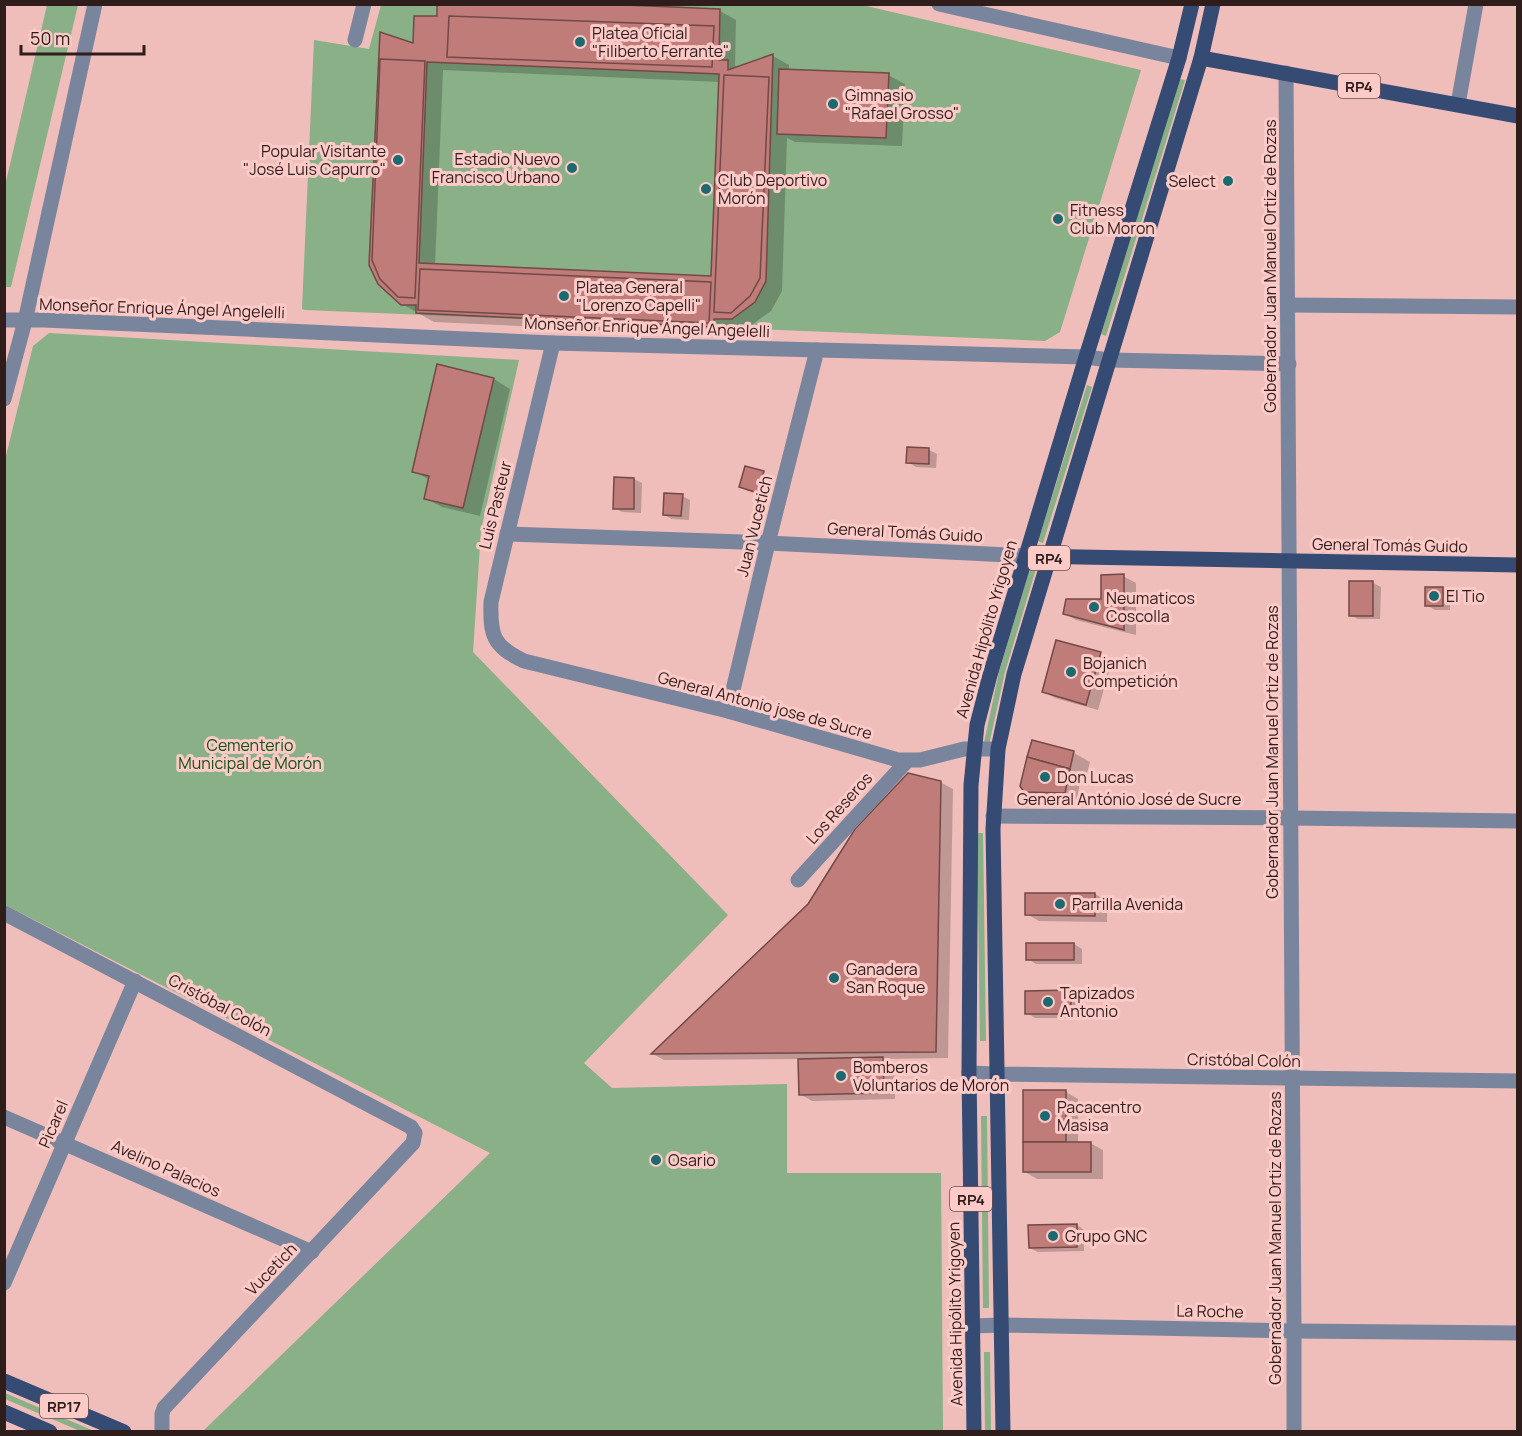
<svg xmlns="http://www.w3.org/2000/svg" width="1522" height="1436" font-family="Manrope,sans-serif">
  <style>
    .green { fill: #89b086 }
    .shadow { fill: #0003; fill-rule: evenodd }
    .building { fill: #c07c79; stroke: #724946; stroke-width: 1.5; fill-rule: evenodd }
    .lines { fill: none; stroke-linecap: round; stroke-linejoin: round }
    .minor { stroke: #79859d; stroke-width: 15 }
    .tertiary { stroke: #79859d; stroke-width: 15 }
    .primary { stroke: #364b73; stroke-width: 15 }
    .poi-dot { fill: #1c696f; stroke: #fccac7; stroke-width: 2 }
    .labels { text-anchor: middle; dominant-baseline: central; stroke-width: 6; stroke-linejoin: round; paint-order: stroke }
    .shield { fill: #fccac7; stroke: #6c514f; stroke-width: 1.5 }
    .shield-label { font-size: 15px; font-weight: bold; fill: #2f1d1c }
    .poi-label { font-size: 16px; fill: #2f1d1c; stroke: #fccac7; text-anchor: start }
    .street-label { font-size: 16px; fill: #2f1d1c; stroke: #fccac7 }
    .park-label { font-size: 16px; fill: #135212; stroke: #fccac7 }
  </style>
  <rect width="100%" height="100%" fill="#efbdba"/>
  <g class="green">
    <path d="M 47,5 L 78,5 L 11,287 L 5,287 L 5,186 Z"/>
    <path d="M 381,5 L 862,5 L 1141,70 L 1060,332 L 1045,341 L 305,310 L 302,309 L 314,40 L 369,49 Z"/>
    <path d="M 1179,79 L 1185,80 L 1106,336 L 1101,334 Z"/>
    <path d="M 49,333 L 519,360 L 481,530 L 473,652 L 728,915 L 584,1063 L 612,1088 L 787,1084 L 787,1173 L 941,1173 L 943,1431 L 203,1431 L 490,1153 L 5,905 L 4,464 L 33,346 Z"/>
    <path d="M 1087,385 L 1092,387 L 1043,543 L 1038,541 Z"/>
    <path d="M 1030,567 L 1036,569 L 1005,672 L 987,754 L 982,752 L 999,672 Z"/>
    <path d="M 977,833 L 983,833 L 986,1041 L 980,1041 Z"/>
    <path d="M 981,1116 L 987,1116 L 989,1308 L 983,1308 Z"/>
    <path d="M 984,1352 L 990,1352 L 991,1431 L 985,1431 Z"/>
    <path d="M 5,1393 L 94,1431 L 80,1431 L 5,1399 Z"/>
  </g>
  <g class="shadow">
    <path d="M 720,11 L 736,20 L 735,66 L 738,68 L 773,56 L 789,65 L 789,71 L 888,75 L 905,84 L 902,146 L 795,142 L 787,138 L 782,291 L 771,311 L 749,327 L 730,327 L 730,336 L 434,322 L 402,304 L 415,45 ZM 443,70 L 720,82 L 712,277 L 435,266 Z"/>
    <path d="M 438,366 L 494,379 L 510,389 L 480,516 L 442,507 L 425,498 L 430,480 L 413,471 Z"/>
    <path d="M 929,450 L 937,454 L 936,468 L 916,467 L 908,462 Z"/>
    <path d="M 763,473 L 771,477 L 766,496 L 748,491 L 741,487 Z"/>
    <path d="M 634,479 L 642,483 L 641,513 L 622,512 L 615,508 Z"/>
    <path d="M 682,496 L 690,500 L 689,520 L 672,519 L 664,515 Z"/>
    <path d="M 1123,576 L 1136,583 L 1136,635 L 1076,620 L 1064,613 L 1103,600 Z"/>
    <path d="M 1373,583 L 1381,587 L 1380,619 L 1358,619 L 1350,615 Z"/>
    <path d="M 1442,588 L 1450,593 L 1450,610 L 1435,610 L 1427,605 Z"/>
    <path d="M 1100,654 L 1112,661 L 1098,710 L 1055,698 L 1043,691 Z"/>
    <path d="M 1074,753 L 1090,762 L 1086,777 L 1081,776 L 1077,799 L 1038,798 L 1025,791 Z"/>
    <path d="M 940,782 L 953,789 L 948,1058 L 882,1059 L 894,1066 L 895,1099 L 812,1101 L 800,1094 L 800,1059 L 664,1060 L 653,1054 Z"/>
    <path d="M 1095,894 L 1107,901 L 1107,922 L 1039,921 L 1027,914 Z"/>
    <path d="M 1074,944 L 1082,949 L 1082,964 L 1036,964 L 1028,959 Z"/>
    <path d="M 1071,992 L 1079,996 L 1079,1018 L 1035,1018 L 1027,1013 Z"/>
    <path d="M 1066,1092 L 1078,1099 L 1078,1143 L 1090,1143 L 1103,1150 L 1103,1179 L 1037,1179 L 1025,1172 Z"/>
    <path d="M 1077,1225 L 1084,1230 L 1084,1251 L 1038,1252 L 1030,1248 Z"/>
  </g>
  <g class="building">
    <path d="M 437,4 L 601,4 L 720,9 L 719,60 L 728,60 L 728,70 L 773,54 L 766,281 L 755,302 L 732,319 L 714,319 L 714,327 L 416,313 L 416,305 L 401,305 L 378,284 L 369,265 L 380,32 L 413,43 L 414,16 L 437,16 ZM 427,62 L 719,74 L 711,276 L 419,263 Z"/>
    <path d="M 449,16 L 714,26 L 712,67 L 447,57 Z"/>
    <path d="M 380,59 L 425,61 L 415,298 L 398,297 L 380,279 L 372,260 Z"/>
    <path d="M 779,69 L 889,73 L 886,138 L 777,134 Z"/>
    <path d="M 724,75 L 769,77 L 760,278 L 750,296 L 731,313 L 714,312 Z"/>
    <path d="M 420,269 L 711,282 L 709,323 L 418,310 Z"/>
    <path d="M 437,364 L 494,378 L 463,508 L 424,499 L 429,476 L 412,472 Z"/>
    <path d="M 907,447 L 929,448 L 929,464 L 906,463 Z"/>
    <path d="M 745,466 L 764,471 L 758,493 L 739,487 Z"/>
    <path d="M 614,477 L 634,478 L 634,509 L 613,509 Z"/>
    <path d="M 664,493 L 683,494 L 681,516 L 663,515 Z"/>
    <path d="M 1124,574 L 1124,630 L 1063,614 L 1066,599 L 1101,599 L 1101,575 Z"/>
    <rect x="1349" y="581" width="24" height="35"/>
    <rect x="1425" y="587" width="18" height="19"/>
    <path d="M 1056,640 L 1101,652 L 1086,705 L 1042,692 Z"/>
    <path d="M 1032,740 L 1074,751 L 1070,769 L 1027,757 Z"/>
    <path d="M 1027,757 L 1070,769 L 1065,793 L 1024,792 L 1020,786 Z"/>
    <path d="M 908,773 L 941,781 L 936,1052 L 651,1054 L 808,904 L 855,829 Z"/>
    <path d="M 1025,893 L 1095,893 L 1095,916 L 1025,915 Z"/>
    <rect x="1026" y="943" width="48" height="17"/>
    <path d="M 1071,990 L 1071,1014 L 1025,1014 L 1025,991 Z"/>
    <path d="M 883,1057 L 884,1093 L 799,1095 L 798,1059 Z"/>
    <rect x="1023" y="1090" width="43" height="52"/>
    <rect x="1023" y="1142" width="68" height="30"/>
    <path d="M 1077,1224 L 1077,1247 L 1029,1248 L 1028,1225 Z"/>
  </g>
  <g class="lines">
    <g class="minor">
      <path d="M 939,4 L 1179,58"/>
      <path d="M 355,40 L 364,4"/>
      <path d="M 1286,73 L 1294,1331 L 1294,1432"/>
      <path d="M 1458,104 L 1476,4"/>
      <path d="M 1289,305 L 1518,307"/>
      <path d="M 4,320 L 44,320 L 553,343 L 1086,357 L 1109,360 L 1289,364"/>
      <path d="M 553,343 L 491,602 C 490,636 493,646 524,661 L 728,711 L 898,760 L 920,760 L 964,749 L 998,749"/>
      <path d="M 507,534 L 768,543 L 1026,556"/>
      <path d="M 728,711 L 768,543 L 817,350"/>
      <path d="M 993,816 L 1291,818 L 1518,821"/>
      <path d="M 798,880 L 907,761"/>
      <path d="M 4,913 L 411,1127 L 415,1133 L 413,1143 L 164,1408 L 162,1414 L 162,1432"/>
      <path d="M 969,1073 L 996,1074 L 1518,1081"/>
      <path d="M 4,1117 L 312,1252"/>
      <path d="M 4,1283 L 135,981"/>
      <path d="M 973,1326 L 1001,1325 L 1294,1331 L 1518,1333"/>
    </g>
    <path class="tertiary" d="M 4,399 L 25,321 L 95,4"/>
    <g class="primary">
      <path d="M 1201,58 L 1518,116"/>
      <path d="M 1026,556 L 1518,565"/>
      <path d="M 4,1381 L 124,1432"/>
      <path d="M 4,1412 L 50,1432"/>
      <path d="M 974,1432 L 969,1073 L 971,785 L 977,725 L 990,675 L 1086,357 L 1179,58 L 1192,4"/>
      <path d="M 1003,1432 L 993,829 L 998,749 L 1014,674 L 1201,58 L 1213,4"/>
    </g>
  </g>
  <g class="poi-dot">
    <circle cx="580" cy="42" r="6"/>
    <circle cx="833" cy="104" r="6"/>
    <circle cx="398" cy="160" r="6"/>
    <circle cx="572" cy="168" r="6"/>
    <circle cx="1228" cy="181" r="6"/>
    <circle cx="706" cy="189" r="6"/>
    <circle cx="1058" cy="219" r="6"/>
    <circle cx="564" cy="296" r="6"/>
    <circle cx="1434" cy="596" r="6"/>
    <circle cx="1094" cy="607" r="6"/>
    <circle cx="1071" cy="672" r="6"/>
    <circle cx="1045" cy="777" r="6"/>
    <circle cx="1060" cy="904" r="6"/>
    <circle cx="834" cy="978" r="6"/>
    <circle cx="1048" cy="1002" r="6"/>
    <circle cx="841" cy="1076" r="6"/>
    <circle cx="1045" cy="1116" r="6"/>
    <circle cx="656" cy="1160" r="6"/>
    <circle cx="1053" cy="1236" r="6"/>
  </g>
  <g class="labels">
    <g class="shield">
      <rect x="1338" y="74" width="42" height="24" rx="4.5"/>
      <rect x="1028" y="546" width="42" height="24" rx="4.5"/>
      <rect x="950" y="1187" width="42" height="24" rx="4.5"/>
      <rect x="40" y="1394" width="48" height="24" rx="4.5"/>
    </g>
    <g class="shield-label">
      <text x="1359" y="86">RP4</text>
      <text x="1049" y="558">RP4</text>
      <text x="971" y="1199">RP4</text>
      <text x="64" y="1406">RP17</text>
    </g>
    <g class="poi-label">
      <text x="592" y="33">Platea Oficial<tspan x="592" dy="18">"Filiberto Ferrante"</tspan></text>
      <text x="845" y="95">Gimnasio<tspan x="845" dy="18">"Rafael Grosso"</tspan></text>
      <text x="386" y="151" text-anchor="end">Popular Visitante<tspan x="386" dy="18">"José Luis Capurro"</tspan></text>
      <text x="560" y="159" text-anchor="end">Estadio Nuevo<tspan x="560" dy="18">Francisco Urbano</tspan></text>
      <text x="718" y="180">Club Deportivo<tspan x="718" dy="18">Morón</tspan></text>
      <text x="1216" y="181" text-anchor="end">Select</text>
      <text x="1070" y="210">Fitness<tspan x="1070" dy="18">Club Moron</tspan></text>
      <text x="576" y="287">Platea General<tspan x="576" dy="18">"Lorenzo Capelli"</tspan></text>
      <text x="1446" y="596">El Tio</text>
      <text x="1106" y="598">Neumaticos<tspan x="1106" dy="18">Coscolla</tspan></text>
      <text x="1083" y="663">Bojanich<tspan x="1083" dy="18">Competición</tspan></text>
      <text x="1057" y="777">Don Lucas</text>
      <text x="1072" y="904">Parrilla Avenida</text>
      <text x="846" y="969">Ganadera<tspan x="846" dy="18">San Roque</tspan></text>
      <text x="1060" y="993">Tapizados<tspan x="1060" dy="18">Antonio</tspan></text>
      <text x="853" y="1067">Bomberos<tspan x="853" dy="18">Voluntarios de Morón</tspan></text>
      <text x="1057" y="1107">Pacacentro<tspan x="1057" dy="18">Masisa</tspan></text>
      <text x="668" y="1160">Osario</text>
      <text x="1065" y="1236">Grupo GNC</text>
    </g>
    <g class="street-label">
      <text transform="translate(1270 266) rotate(-90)">Gobernador Juan Manuel Ortiz de Rozas</text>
      <text transform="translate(162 308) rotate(2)">Monseñor Enrique Ángel Angelelli</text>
      <text transform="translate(647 327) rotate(2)">Monseñor Enrique Ángel Angelelli</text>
      <text transform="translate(495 505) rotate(-76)">Luis Pasteur</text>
      <text transform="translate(754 526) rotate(-76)">Juan Vucetich</text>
      <text transform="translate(905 532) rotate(3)">General Tomás Guido</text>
      <text transform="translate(1390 545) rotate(1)">General Tomás Guido</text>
      <text transform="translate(986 629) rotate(-74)">Avenida Hipólito Yrigoyen</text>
      <text transform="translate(765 705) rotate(15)">General Antonio jose de Sucre</text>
      <text transform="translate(1272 752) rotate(-90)">Gobernador Juan Manuel Ortiz de Rozas</text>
      <text x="1129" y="799">General António José de Sucre</text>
      <text transform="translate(839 808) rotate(-48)">Los Reseros</text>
      <text transform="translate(220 1005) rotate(28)">Cristóbal Colón</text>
      <text transform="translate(1244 1060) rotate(1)">Cristóbal Colón</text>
      <text transform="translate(53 1124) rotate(-67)">Picarel</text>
      <text transform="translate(166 1168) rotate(24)">Avelino Palacios</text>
      <text transform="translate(1275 1238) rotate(-90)">Gobernador Juan Manuel Ortiz de Rozas</text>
      <text transform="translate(271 1269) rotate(-46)">Vucetich</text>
      <text transform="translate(1210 1311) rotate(1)">La Roche</text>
      <text transform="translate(955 1314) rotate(-91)">Avenida Hipólito Yrigoyen</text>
    </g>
    <g class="park-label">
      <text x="250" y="745">Cementerio<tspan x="250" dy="18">Municipal de Morón</tspan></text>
    </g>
  </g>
  <rect width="1522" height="1436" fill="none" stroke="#2f1d1c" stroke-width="12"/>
  <path d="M21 45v9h123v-9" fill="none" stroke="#2f1d1c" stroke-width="3"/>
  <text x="30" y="45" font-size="18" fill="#2f1d1c" stroke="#fccac7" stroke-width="4.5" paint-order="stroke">50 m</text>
</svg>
